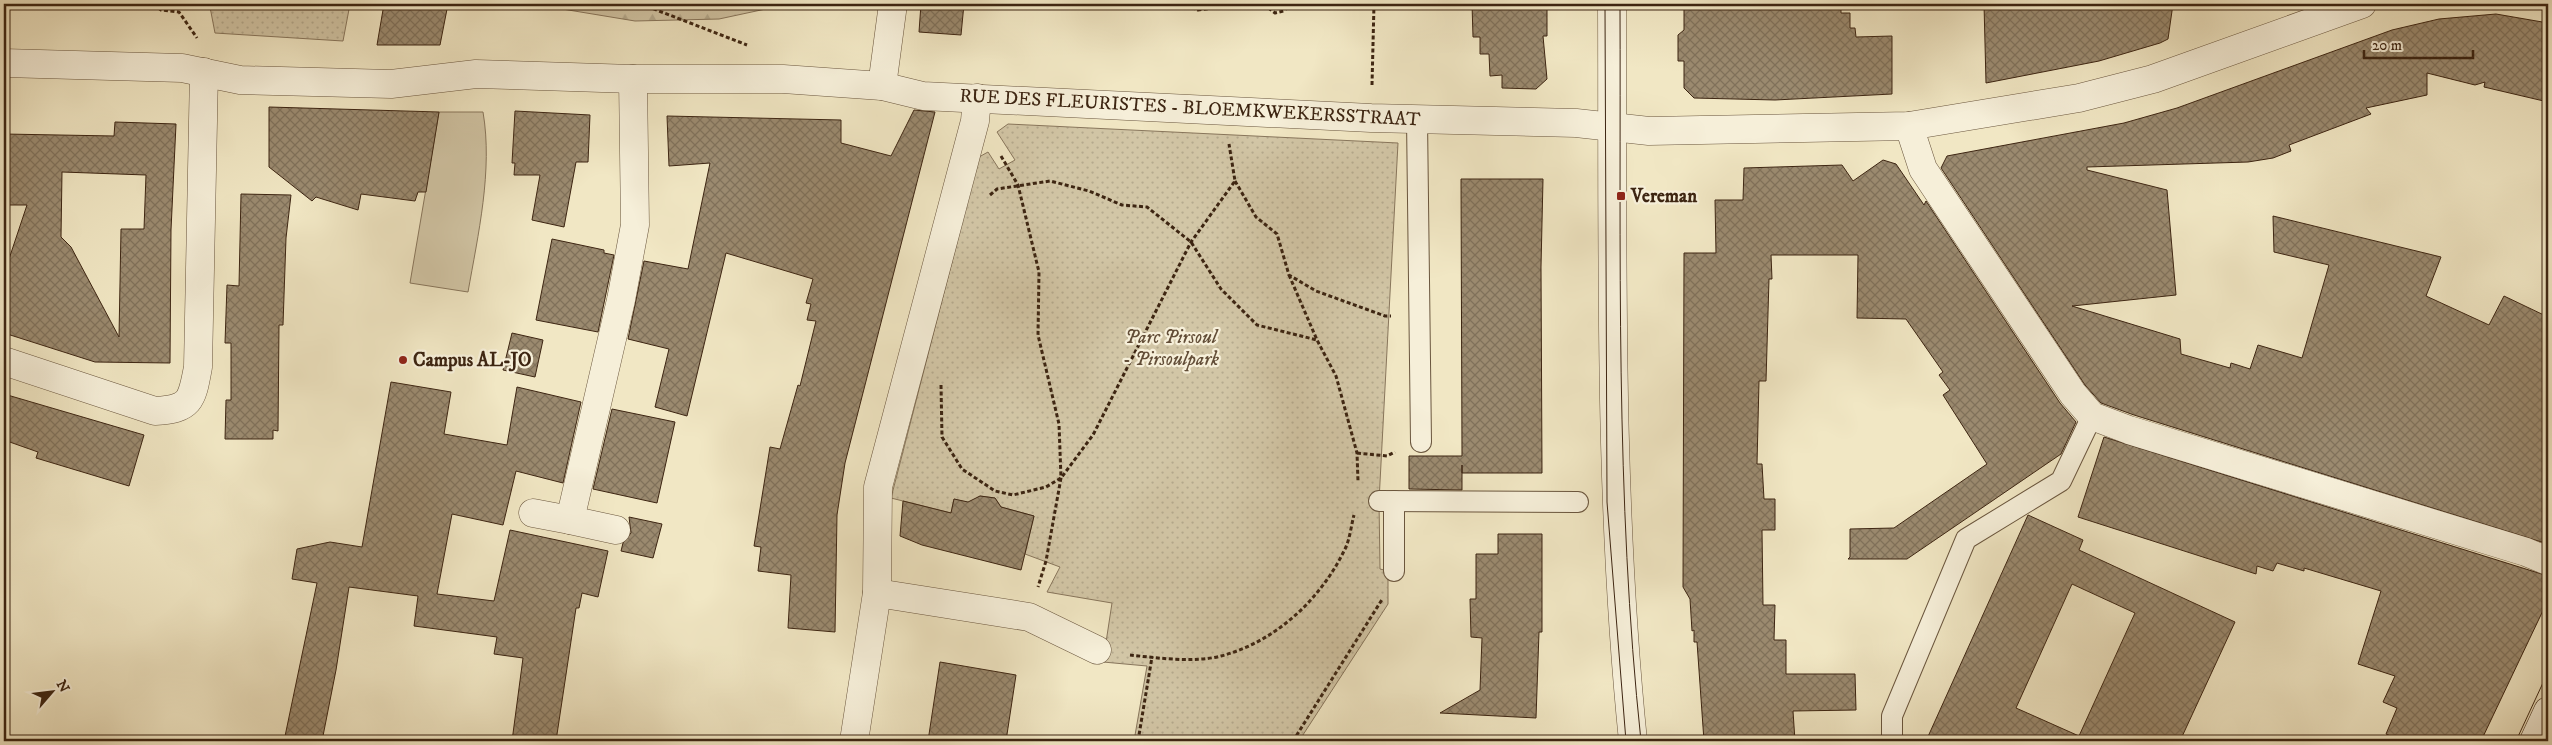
<svg xmlns="http://www.w3.org/2000/svg" width="2552" height="745" font-family="'IM FELL DW Pica',serif">
  <style>
    .grass { fill: #d2c6a6; stroke: #88765c }
    .forest { fill: url(#forest-firs); stroke: #88765c }
    .park { fill: url(#park-dots); stroke: #88765c }
    .building { fill: url(#building-cross-hatch); stroke: #3d2512; fill-rule: evenodd }
    .lines { fill: none; stroke-linecap: round; stroke-linejoin: round }
    .service-casing { stroke: #6a563e; stroke-width: 22 }
    .minor-casing { stroke: #6a563e; stroke-width: 29 }
    .tertiary-casing { stroke: #6a563e; stroke-width: 29 }
    .secondary-casing { stroke: #3d2512; stroke-width: 29 }
    .path { stroke: #3d2512; stroke-width: 3; stroke-dasharray: 4 2.5; stroke-linecap: butt }
    .service { stroke: #f6efd9; stroke-width: 20 }
    .minor { stroke: #f6efd9; stroke-width: 28 }
    .tertiary { stroke: #f6efd9; stroke-width: 28 }
    .secondary { stroke: #f6efd9; stroke-width: 28 }
    .tram { stroke: #3d2512; stroke-width: 1 }
    .poi-dot { fill: #8f2418; stroke: #f6efd9; stroke-width: 2 }
    .labels { text-anchor: middle; dominant-baseline: central; stroke-width: 4.5; stroke-linejoin: round; paint-order: stroke }
    .street-label { font-size: 19px; fill: #3d2512; stroke: #f6efd9 }
    .poi-label { font-size: 19px; font-weight: bold; fill: #3d2512; stroke: #f6efd9; text-anchor: start }
    .park-label { font-size: 19px; font-style: italic; fill: #624d37; stroke: #f6efd9 }
  </style>
  <defs>
    <pattern id="forest-firs" width="22" height="20" patternUnits="userSpaceOnUse" patternTransform="scale(1.25)"><rect width="22" height="20" fill="#d2c6a6"/><path d="M5 1l3.5 6h-7zM16 11l3.5 6h-7z" fill="#b5aa8e"/></pattern>
    <pattern id="park-dots" width="8" height="8" patternUnits="userSpaceOnUse" patternTransform="scale(1.25)"><rect width="8" height="8" fill="#d2c6a6"/><path d="M2 2h.1M6 6h.1" fill="none" stroke="#b5aa8e" stroke-width="1.8" stroke-linecap="round"/></pattern>
    <pattern id="building-cross-hatch" width="8" height="8" patternUnits="userSpaceOnUse" patternTransform="scale(1.25)"><rect width="8" height="8" fill="#9b8a6f"/><path d="M0 0l8 8M0 8l8-8" fill="none" stroke="#80715a"/></pattern>
  </defs>
  <rect width="100%" height="100%" fill="#f1e7c4"/>
  <filter id="stains"><feTurbulence type="fractalNoise" baseFrequency=".004" numOctaves="4"/><feColorMatrix values="0 0 0 0 .2 0 0 0 0 .09 0 0 0 0 .02 0 0 0 .5 -.17"/></filter>
  <radialGradient id="worn" r=".72"><stop offset=".6" stop-color="#630" stop-opacity="0"/><stop offset="1" stop-color="#630" stop-opacity=".3"/></radialGradient>
  <path class="grass" d="M 439,112 L 483,112 C 493,170 478,235 468,292 L 410,283 Z"/>
  <path class="forest" d="M 532,4 L 777,4 L 775,7 L 719,19 L 635,21 Z"/>
  <g class="park">
    <path d="M 168,4 L 350,4 L 343,41 L 215,33 L 210,7 Z"/>
    <path d="M 1008,124 L 1398,143 L 1379,501 L 1380,569 L 1388,571 L 1388,604 L 1299,741 L 1134,741 L 1147,666 L 1103,662 L 1112,603 L 1047,592 L 1060,567 L 1025,554 L 1034,516 L 1001,507 L 995,498 L 980,496 L 970,503 L 954,499 L 951,513 L 891,498 L 979,157 L 988,152 L 999,169 L 1015,160 L 997,132 Z"/>
  </g>
  <g class="building">
    <path d="M 384,4 L 448,4 L 440,45 L 377,45 Z"/>
    <path d="M 921,4 L 964,4 L 961,35 L 919,32 Z"/>
    <path d="M 1472,4 L 1547,4 L 1547,36 L 1543,36 L 1547,79 L 1536,89 L 1502,88 L 1502,75 L 1490,76 L 1489,54 L 1480,54 L 1480,37 L 1473,37 Z"/>
    <path d="M 1684,4 L 1841,4 L 1841,13 L 1850,13 L 1850,28 L 1855,28 L 1856,37 L 1892,36 L 1892,94 L 1775,100 L 1694,98 L 1684,88 L 1684,61 L 1678,61 L 1678,35 L 1684,30 Z"/>
    <path d="M 1984,4 L 2173,4 L 2168,39 L 2160,43 L 2099,61 L 1986,83 Z"/>
    <path d="M 2496,14 L 2548,23 L 2548,102 L 2484,87 L 2485,82 L 2475,85 L 2427,73 L 2427,95 L 2366,108 L 2371,114 L 2289,145 L 2291,151 L 2273,158 L 2248,162 L 2087,167 L 2087,170 L 2167,190 L 2176,295 L 2072,306 L 2180,339 L 2181,354 L 2230,368 L 2231,363 L 2250,369 L 2258,345 L 2302,358 L 2329,265 L 2274,252 L 2273,216 L 2441,257 L 2426,296 L 2489,325 L 2504,296 L 2548,317 L 2548,544 L 2134,415 L 2101,403 L 2085,385 L 1941,168 L 1947,156 L 2124,123 L 2177,108 L 2392,30 L 2439,19 Z"/>
    <path d="M 269,107 L 439,112 L 426,192 L 418,192 L 415,201 L 361,194 L 358,210 L 316,197 L 312,201 L 269,167 Z"/>
    <path d="M 914,110 L 935,112 L 845,463 L 837,515 L 835,632 L 788,628 L 791,575 L 758,571 L 761,547 L 754,546 L 770,447 L 780,449 L 798,385 L 800,386 L 816,321 L 807,320 L 811,304 L 806,303 L 813,279 L 726,253 L 687,416 L 655,407 L 669,349 L 628,339 L 644,261 L 688,269 L 710,163 L 669,166 L 667,116 L 841,120 L 841,143 L 891,156 Z"/>
    <path d="M 515,111 L 590,115 L 588,162 L 576,162 L 564,227 L 532,220 L 540,175 L 514,175 L 515,163 L 512,163 Z"/>
    <path d="M 115,122 L 176,124 L 171,230 L 170,363 L 95,362 L 4,333 L 4,274 L 27,205 L 4,205 L 4,134 L 114,136 ZM 62,172 L 146,175 L 144,229 L 121,229 L 119,337 L 71,247 L 61,237 Z"/>
    <path d="M 1883,160 L 1896,164 L 1924,205 L 1926,201 L 2060,403 L 2076,422 L 2061,454 L 1907,559 L 1848,559 L 1850,557 L 1850,529 L 1894,528 L 1987,464 L 1943,395 L 1950,390 L 1939,375 L 1943,372 L 1906,319 L 1857,318 L 1858,255 L 1771,255 L 1772,279 L 1769,279 L 1766,381 L 1759,381 L 1757,464 L 1762,464 L 1764,499 L 1775,499 L 1775,530 L 1762,530 L 1763,605 L 1775,605 L 1774,640 L 1786,640 L 1786,674 L 1855,674 L 1856,710 L 1793,711 L 1795,741 L 1704,741 L 1697,642 L 1694,642 L 1694,630 L 1692,631 L 1690,599 L 1683,587 L 1684,253 L 1716,253 L 1715,200 L 1743,200 L 1744,168 L 1842,165 L 1853,181 Z"/>
    <path d="M 1461,179 L 1543,179 L 1541,267 L 1542,473 L 1462,473 L 1462,465 L 1462,490 L 1409,489 L 1409,456 L 1462,456 Z"/>
    <path d="M 241,194 L 291,195 L 286,238 L 283,325 L 279,325 L 278,431 L 273,430 L 273,439 L 225,439 L 226,400 L 231,400 L 231,343 L 225,343 L 227,285 L 239,286 Z"/>
    <path d="M 552,239 L 604,250 L 604,253 L 614,255 L 598,332 L 536,320 Z"/>
    <path d="M 512,333 L 543,340 L 535,377 L 503,370 Z"/>
    <path d="M 391,382 L 451,392 L 444,434 L 507,445 L 517,387 L 581,402 L 563,483 L 516,471 L 503,525 L 452,514 L 437,594 L 494,601 L 510,530 L 608,551 L 598,597 L 582,593 L 579,608 L 576,608 L 556,741 L 512,741 L 523,658 L 494,654 L 497,637 L 414,626 L 418,596 L 349,587 L 336,670 L 322,741 L 284,741 L 317,583 L 292,579 L 297,549 L 330,542 L 362,547 Z"/>
    <path d="M 4,394 L 144,435 L 129,486 L 36,458 L 38,452 L 4,440 Z"/>
    <path d="M 612,409 L 675,422 L 657,503 L 593,489 Z"/>
    <path d="M 2104,437 L 2548,576 L 2548,600 L 2481,741 L 2403,741 L 2386,734 L 2397,708 L 2383,702 L 2395,676 L 2358,664 L 2381,591 L 2304,568 L 2304,571 L 2277,563 L 2273,571 L 2257,566 L 2256,574 L 2078,517 Z"/>
    <path d="M 980,496 L 995,498 L 1001,507 L 1034,516 L 1021,570 L 922,545 L 900,536 L 903,501 L 951,513 L 954,499 L 968,502 Z"/>
    <path d="M 2028,515 L 2083,540 L 2079,550 L 2235,622 L 2180,741 L 1926,741 ZM 2072,584 L 2135,613 L 2079,736 L 2016,708 Z"/>
    <path d="M 629,517 L 662,524 L 653,558 L 621,551 L 623,543 L 631,533 Z"/>
    <path d="M 1498,534 L 1542,534 L 1542,632 L 1539,632 L 1536,718 L 1440,713 L 1480,690 L 1482,638 L 1471,637 L 1470,599 L 1476,599 L 1476,554 L 1498,554 Z"/>
    <path d="M 940,662 L 1016,675 L 1006,741 L 928,741 Z"/>
  </g>
  <g class="lines">
    <g class="service-casing">
      <g id="service">
        <path d="M 1417,119 L 1421,442"/>
        <path d="M 1379,501 L 1578,502"/>
        <path d="M 1394,571 L 1394,501"/>
        <path d="M 1892,741 L 1892,716 L 1966,539 L 2061,481 L 2092,416"/>
      </g>
    </g>
    <g class="minor-casing">
      <g id="minor">
        <path d="M 4,63 L 182,68 L 240,80 L 391,84 L 476,74 L 633,79 L 783,79 L 882,86 L 923,96 L 1371,118 L 1576,123 L 1649,131 L 1909,126 L 2079,98 L 2153,79 L 2362,4"/>
        <path d="M 882,86 L 893,4"/>
        <path d="M 1909,126 L 1923,169 L 2073,394 L 2092,416 L 2129,430 L 2526,552 L 2548,561"/>
        <path d="M 4,361 L 155,411 C 191,409 192,400 198,367 L 204,72"/>
        <path d="M 533,513 L 570,520"/>
        <path d="M 616,530 L 570,520 L 621,300 L 635,225 L 633,79"/>
        <path d="M 877,593 L 1029,617 L 1097,650"/>
        <path d="M 854,741 L 877,593 L 878,487 L 975,121 L 977,98"/>
      </g>
    </g>
    <g class="tertiary-casing">
      <path id="tertiary" d="M 1612,4 C 1613,250 1608,496 1633,741"/>
    </g>
    <g class="secondary-casing">
      <path id="secondary" d="M 2534,741 L 2548,711"/>
    </g>
    <g class="path">
      <path d="M 153,4 L 161,10 L 179,12 L 197,38"/>
      <path d="M 641,4 L 747,45"/>
      <path d="M 1114,4 L 1183,4 L 1198,10 L 1243,4"/>
      <path d="M 1263,4 L 1275,13 L 1284,11 L 1290,4"/>
      <path d="M 172,11 L 173,4"/>
      <path d="M 1372,85 L 1374,4"/>
      <path d="M 1001,156 L 1018,185 L 1039,272 L 1038,335 L 1059,424 L 1061,478 L 1046,561 L 1038,587"/>
      <path d="M 1235,181 L 1256,217 L 1277,234 L 1289,275 L 1316,291 L 1385,316 L 1391,316"/>
      <path d="M 990,195 L 997,189 L 1050,181 L 1089,191 L 1122,205 L 1147,207 L 1191,242 L 1221,289 L 1257,325 L 1317,340"/>
      <path d="M 1289,275 L 1317,340 L 1336,376 L 1357,453 L 1358,481"/>
      <path d="M 941,385 L 942,437 L 962,469 L 995,491 L 1013,495 L 1046,487 L 1061,478 L 1093,435 L 1191,242 L 1235,181 L 1229,144"/>
      <path d="M 1357,453 L 1387,456 L 1395,452"/>
      <path d="M 1130,655 C 1158,658 1193,663 1221,656 C 1275,642 1320,600 1344,551 C 1350,540 1351,526 1354,515"/>
      <path d="M 1138,741 L 1152,657"/>
      <path d="M 1293,741 L 1383,598"/>
    </g>
    <use href="#service" class="service"/>
    <use href="#minor" class="minor"/>
    <use href="#tertiary" class="tertiary"/>
    <use href="#secondary" class="secondary"/>
    <g class="tram">
      <path d="M 1605,4 L 1607,502 L 1626,741"/>
      <path d="M 1620,4 C 1621,249 1615,497 1641,741"/>
      <path d="M 2516,741 L 2548,672"/>
    </g>
  </g>
  <g class="poi-dot">
    <rect x="1616" y="191" width="10" height="10" rx="2.5"/>
    <circle cx="403" cy="360" r="5"/>
  </g>
  <g class="labels">
    <g class="street-label">
      <text transform="translate(1190 108) rotate(3)">RUE DES FLEURISTES - BLOEMKWEKERSSTRAAT</text>
    </g>
    <g class="poi-label">
      <text x="1631" y="196">Vereman</text>
      <text x="413" y="360">Campus AL-JO</text>
    </g>
    <g class="park-label">
      <text x="1171" y="337">Parc Pirsoul<tspan x="1171" dy="22">- Pirsoulpark</tspan></text>
    </g>
  </g>
  <rect width="2552" height="745" fill="none" stroke="#f1e7c4" stroke-width="20"/>
  <rect x="5" y="5" width="2542" height="735" fill="none" stroke="#3d2512" stroke-width="2.5"/>
  <rect x="10" y="10" width="2532" height="725" fill="none" stroke="#3d2512"/>
  <g transform="translate(52 692) rotate(62)" stroke="#f6efd9" stroke-width="4" paint-order="stroke">
  <path d="M0-4L9 19L0 12L-9 19Z" fill="#3d2512"/>
  <text y="-8" font-size="14" font-weight="bold" text-anchor="middle" fill="#3d2512">N</text>
  </g>
  <path d="M2364 50v8h109v-8" fill="none" stroke="#3d2512" stroke-width="2.5"/>
  <text x="2372" y="50" font-size="15" fill="#3d2512" stroke="#f6efd9" stroke-width="4" paint-order="stroke">20 m</text>
  <rect width="100%" height="100%" filter="url(#stains)"/>
  <rect width="100%" height="100%" fill="url(#worn)"/>
</svg>
